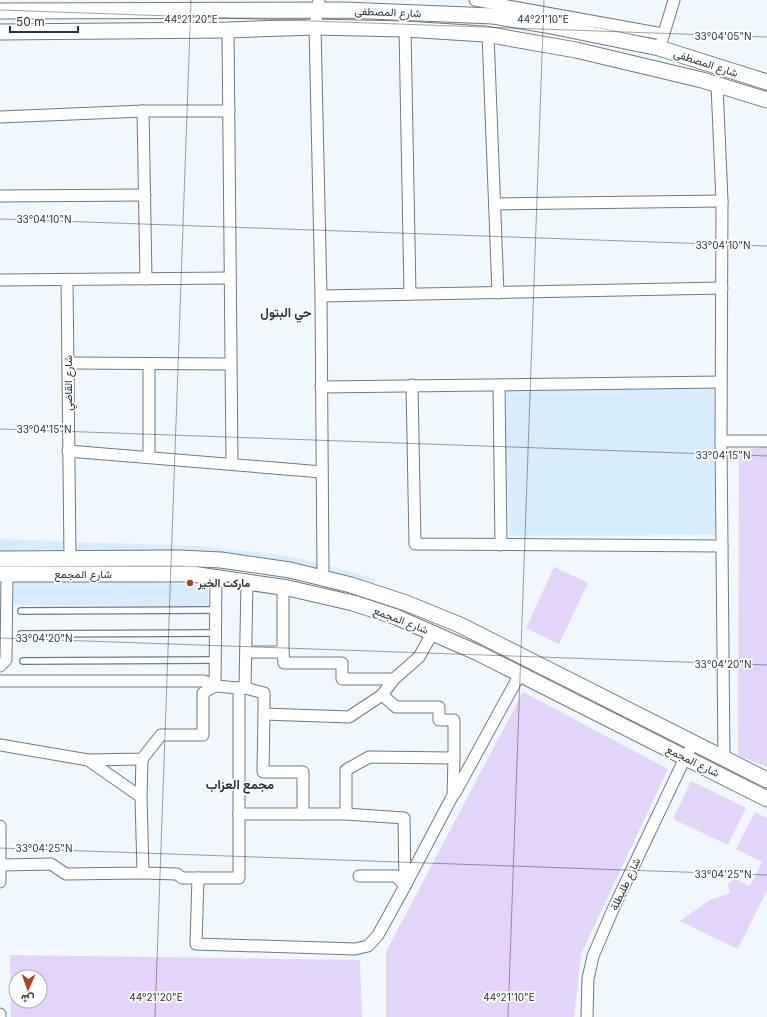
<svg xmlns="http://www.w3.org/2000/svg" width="767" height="1017" font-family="Inter,Vazirmatn,sans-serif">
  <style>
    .built { fill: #d7ecfd }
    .green { fill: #e3d4f9; fill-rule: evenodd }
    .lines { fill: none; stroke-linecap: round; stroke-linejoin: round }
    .lane-casing { stroke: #6a7c8a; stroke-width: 8 }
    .street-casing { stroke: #6a7c8a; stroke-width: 13 }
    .secondary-casing { stroke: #6a7c8a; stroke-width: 17 }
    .lane { stroke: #fff; stroke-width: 5.5 }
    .street { stroke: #fff; stroke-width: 11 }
    .secondary { stroke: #fff; stroke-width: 15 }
    .ticks { fill: none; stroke: #2b3339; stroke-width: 1; stroke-opacity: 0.45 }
    .poi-dot { fill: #ab4325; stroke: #fff; stroke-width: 1.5 }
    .labels { text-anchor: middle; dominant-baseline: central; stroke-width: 3.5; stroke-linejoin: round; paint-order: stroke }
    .street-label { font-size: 11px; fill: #2b3339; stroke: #fff }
    .poi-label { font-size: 11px; font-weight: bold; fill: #2b3339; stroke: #fff; text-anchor: start }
    .quarter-label { font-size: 13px; font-weight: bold; fill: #2b3339; stroke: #fff }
    .ticks-label { font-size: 10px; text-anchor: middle; fill: #2b3339; stroke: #fff; stroke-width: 3.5; stroke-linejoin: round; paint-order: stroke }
  </style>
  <rect width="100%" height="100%" fill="#f0f8fe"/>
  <g class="built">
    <path d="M 714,383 L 715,535 L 509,536 L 503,388 Z"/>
    <path d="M 0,539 L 196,546 L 276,554 L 319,563 L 375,579 L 371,598 L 331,588 L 262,573 L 192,567 L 110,565 L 0,567 Z"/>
    <path d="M 112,579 L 208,586 L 208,606 L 14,605 L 13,581 Z"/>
  </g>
  <g class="green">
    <path d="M 767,447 L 767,767 L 738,755 L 739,450 Z"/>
    <path d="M 554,567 L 588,583 L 559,644 L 526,628 Z"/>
    <path d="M 523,692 L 668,769 L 581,954 L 574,1017 L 386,1017 L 386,952 Z"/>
    <path d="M 691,781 L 746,808 L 728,845 L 673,819 Z"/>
    <path d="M 755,812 L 767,818 L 767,890 L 738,949 L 680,921 L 710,900 L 730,893 L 728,884 L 735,879 L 750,886 L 762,862 L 736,849 Z"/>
    <path d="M 10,955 L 360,960 L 362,1017 L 11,1017 ZM 16,977 L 40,977 L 40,1001 L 16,1001 Z"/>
  </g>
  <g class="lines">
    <g class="lane-casing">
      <g id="lane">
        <path d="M 21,611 L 215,610"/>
        <path d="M 21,634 L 215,633"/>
        <path d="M 23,661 L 215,660"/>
      </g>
    </g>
    <g class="street-casing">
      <g id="street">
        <path d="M 319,0 L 315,27 L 321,296 L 323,577"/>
        <path d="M 475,0 L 663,34"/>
        <path d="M 405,29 L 410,294"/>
        <path d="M 228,30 L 232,464"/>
        <path d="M 488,34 L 498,293"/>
        <path d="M 662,40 L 674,0"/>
        <path d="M 717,85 L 722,201 L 721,441 L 724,759"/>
        <path d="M 143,111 L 146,279"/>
        <path d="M 0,117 L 143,111 L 229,111"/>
        <path d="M 0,196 L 145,195"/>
        <path d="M 495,204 L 722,201"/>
        <path d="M 0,280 L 230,278"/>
        <path d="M 67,280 L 70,558"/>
        <path d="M 321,296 L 722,288"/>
        <path d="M 68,363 L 231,364"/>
        <path d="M 412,385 L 415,544 L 722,546"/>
        <path d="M 499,385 L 501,545"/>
        <path d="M 321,387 L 721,382"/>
        <path d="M 721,441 L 767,441"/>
        <path d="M 68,451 L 322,472"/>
        <path d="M 149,457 L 149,364"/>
        <path d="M 246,652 L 283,652 L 283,587"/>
        <path d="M 283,652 L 284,663 L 342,663 L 342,679 L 394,679 L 419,657 L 433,632"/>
        <path d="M 0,666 L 6,660 L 7,574"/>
        <path d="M 0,681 L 204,681 L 215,686 L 216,577"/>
        <path d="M 245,688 L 264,693 L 264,714 L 349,717 L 382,695 L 394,679"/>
        <path d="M 382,695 L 396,707 L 439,707 L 439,720 L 454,720 L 454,758"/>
        <path d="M 264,714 L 263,772 L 303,772 L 303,814"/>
        <path d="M 0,745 L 88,760 L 141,797 L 143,873 L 66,874 L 51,864 L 1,865"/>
        <path d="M 88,760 L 142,759 L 161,735 L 203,735 L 203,693 L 215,686 L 239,688"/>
        <path d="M 455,793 L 520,674"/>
        <path d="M 141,797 L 142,759"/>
        <path d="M 239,814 L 346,814 L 346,770 L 369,757 L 454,758 L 453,795 L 405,886"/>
        <path d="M 346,814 L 404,818 L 405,886"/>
        <path d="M 0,826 L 0,882"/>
        <path d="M 143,873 L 177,874 L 182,878 L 239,878 L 239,688 L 245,688 L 247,582"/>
        <path d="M 198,878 L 196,944 L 355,949 L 368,946 L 378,935 L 405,886 L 396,876 L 359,876"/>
        <path d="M 0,1014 L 0,1017"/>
        <path d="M 587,1017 L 588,979 L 593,956 L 614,907 L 685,758 L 694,743"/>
      </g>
    </g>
    <g class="secondary-casing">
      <g id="secondary">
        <path d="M 0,11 L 344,10 L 493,16 L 546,25 L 659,48 L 767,82"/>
        <path d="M 0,32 L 228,30 L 315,27 L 405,29 L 485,34 L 576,50 L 702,80 L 767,100"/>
        <path d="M 0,559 L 178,558 L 221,560 L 290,570 L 351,585 L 406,603 L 460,625 L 767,780"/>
        <path d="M 0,574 L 192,574 L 288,588 L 353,603 L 396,617 L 478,653 L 767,799"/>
      </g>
    </g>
    <use href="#lane" class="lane"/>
    <use href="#street" class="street"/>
    <use href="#secondary" class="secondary"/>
  </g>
  <path class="ticks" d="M 0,10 L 767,37M 0,219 L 767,246M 0,429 L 767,456M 0,638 L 767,665M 0,848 L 767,875M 155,1017 L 191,0M 508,1017 L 544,0"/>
  <circle class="poi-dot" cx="190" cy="583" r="4"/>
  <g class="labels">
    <g class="street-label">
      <text transform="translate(388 12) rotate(2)">شارع المصطفى</text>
      <text transform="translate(706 63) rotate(18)">شارع المصطفى</text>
      <text transform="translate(68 383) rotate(-90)">شارع القاضي</text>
      <text x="83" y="574">شارع المجمع</text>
      <text transform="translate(401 620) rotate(21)">شارع المجمع</text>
      <text transform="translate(693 761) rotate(26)">شارع المجمع</text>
      <text transform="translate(625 884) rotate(-65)">شارع طليطلة</text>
    </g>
    <g class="poi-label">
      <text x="198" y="583">ماركت الخير</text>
    </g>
    <g class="quarter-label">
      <text x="286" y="312">حي البتول</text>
      <text x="240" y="784">مجمع العزاب</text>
    </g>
  </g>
  <g class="ticks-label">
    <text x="191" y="23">44°21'20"E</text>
    <text x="543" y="23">44°21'10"E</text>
    <text x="723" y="40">33°04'05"N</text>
    <text x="44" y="223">33°04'10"N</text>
    <text x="723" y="249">33°04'10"N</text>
    <text x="44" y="433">33°04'15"N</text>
    <text x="723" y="459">33°04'15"N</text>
    <text x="44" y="642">33°04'20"N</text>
    <text x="723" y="668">33°04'20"N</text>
    <text x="44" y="852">33°04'25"N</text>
    <text x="723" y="878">33°04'25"N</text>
    <text x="156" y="1001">44°21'20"E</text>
    <text x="509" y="1001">44°21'10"E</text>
  </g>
  <g transform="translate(28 989) rotate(182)"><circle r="19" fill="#ffffff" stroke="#aaadb0"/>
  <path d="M0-3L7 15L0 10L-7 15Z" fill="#ab4325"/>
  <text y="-6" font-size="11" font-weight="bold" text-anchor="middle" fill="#2b3339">ش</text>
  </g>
  <path d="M10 26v6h68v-6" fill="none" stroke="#2b3339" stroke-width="2"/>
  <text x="16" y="26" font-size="12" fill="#2b3339" stroke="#ffffff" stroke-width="3" paint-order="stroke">50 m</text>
</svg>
